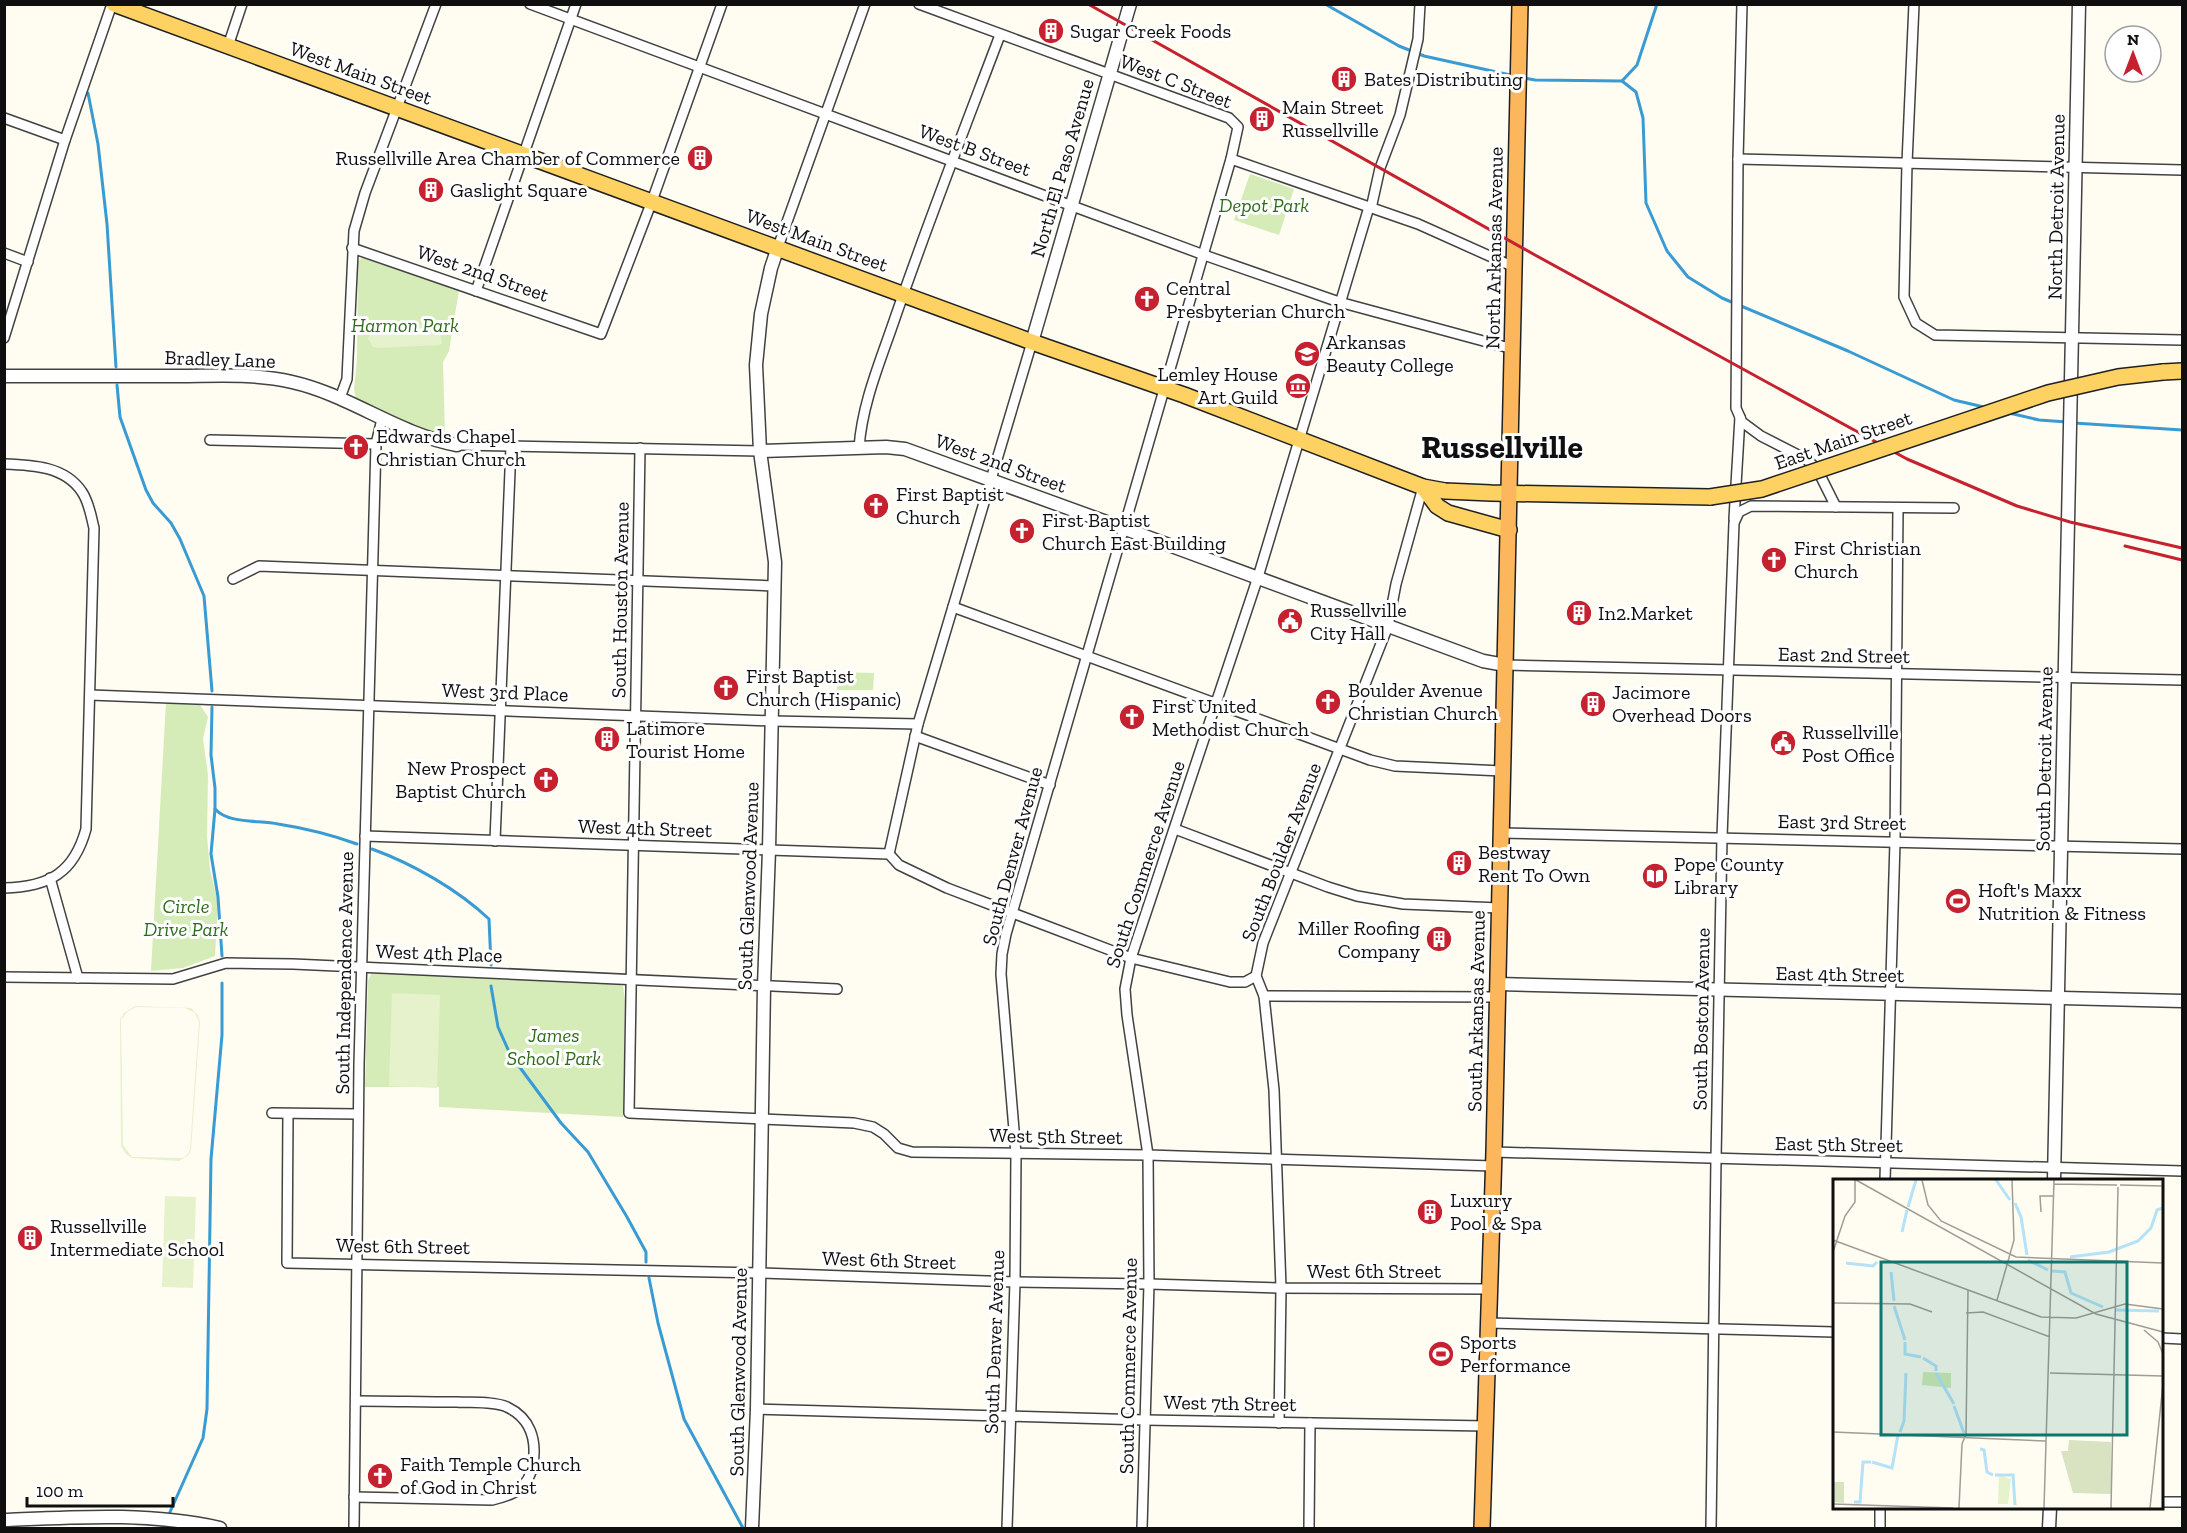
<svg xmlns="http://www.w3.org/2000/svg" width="2187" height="1533" font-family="'Zilla Slab',serif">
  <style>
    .green { fill: #d5ecb9 }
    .pitch { fill: #e6f2cb; fill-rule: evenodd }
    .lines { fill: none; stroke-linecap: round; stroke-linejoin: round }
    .stream { stroke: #389bd3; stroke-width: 3 }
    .minor-casing { stroke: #424242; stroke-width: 12 }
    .tertiary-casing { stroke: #424242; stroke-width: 15 }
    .primary-casing { stroke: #202020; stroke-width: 18 }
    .trunk-casing { stroke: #202020; stroke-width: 18 }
    .minor { stroke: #fff; stroke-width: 9 }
    .tertiary { stroke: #fff; stroke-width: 12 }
    .primary { stroke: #fdd263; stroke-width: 15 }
    .trunk { stroke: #fcb65c; stroke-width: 15 }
    .rail { stroke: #c6212f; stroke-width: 3 }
    .primary-bridge-casing { stroke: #202020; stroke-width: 18; stroke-linecap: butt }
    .primary-bridge { stroke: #fdd263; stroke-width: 15 }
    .labels { text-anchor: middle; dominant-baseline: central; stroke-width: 6; stroke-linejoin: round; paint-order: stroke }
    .poi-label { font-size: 20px; fill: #0f0f0f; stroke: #fff; text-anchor: start }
    .street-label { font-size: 20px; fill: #0f0f0f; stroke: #fff }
    .park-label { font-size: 20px; font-style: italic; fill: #2f6b1c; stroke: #fff }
    .town-label { font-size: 32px; font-weight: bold; fill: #0f0f0f; stroke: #fff }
    .inset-river { fill: none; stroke: #b4e2f9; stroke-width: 3 }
    .inset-road { fill: none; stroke: #9f9d97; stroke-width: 1.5 }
    .view { fill: #0f766e; fill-opacity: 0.15; stroke: #0f766e; stroke-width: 3 }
    .inset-edge { fill: none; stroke: #0f0f0f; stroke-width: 3 }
  </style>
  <rect width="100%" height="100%" fill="#fffcf2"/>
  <g class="green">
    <path d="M 1250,174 L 1294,189 L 1279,235 L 1234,220 Z"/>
    <path d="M 364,257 L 459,290 L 449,351 L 443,362 L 445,436 L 402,422 L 356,399 L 354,389 L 357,359 L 358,261 Z"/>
    <path d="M 837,672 L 874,673 L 873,690 L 837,690 Z"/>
    <path d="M 166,702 L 200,705 L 208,717 L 203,739 L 208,775 L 207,837 L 210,869 L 218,903 L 215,956 L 183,968 L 151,971 Z"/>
    <path d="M 372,972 L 614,983 L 623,986 L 625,1000 L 623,1117 L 439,1107 L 439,1087 L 365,1087 L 368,981 Z"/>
  </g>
  <g class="pitch">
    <path d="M 430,328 L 440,333 L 442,343 L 439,345 L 379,348 L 373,347 L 368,339 L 370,333 L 374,331 Z"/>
    <path d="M 392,993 L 440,995 L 437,1088 L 389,1086 Z"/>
    <path d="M 135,1006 L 191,1008 L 198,1015 L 200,1022 L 191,1149 L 189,1155 L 179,1161 L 132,1158 L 126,1154 L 121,1146 L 120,1020 L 124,1013 ZM 136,1007 L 185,1008 L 195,1013 L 199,1022 L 190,1149 L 188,1154 L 183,1158 L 132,1157 L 123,1145 L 121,1020 L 127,1012 Z"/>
    <path d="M 165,1196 L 196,1197 L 193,1288 L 162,1287 Z"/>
  </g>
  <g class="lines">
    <g class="stream">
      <path d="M 1325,4 L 1399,46 L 1424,56 L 1515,76"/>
      <path d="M 1524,78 L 1535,80 L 1622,81 L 1636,92 L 1643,118 L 1646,203 L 1667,251 L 1688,277 L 1722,298 L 1848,351 L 1954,400 L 1988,408"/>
      <path d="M 1622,81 L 1637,65 L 1657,4"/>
      <path d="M 88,93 L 98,144 L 107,224 L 116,367"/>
      <path d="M 117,385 L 120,417 L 146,490 L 153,503 L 171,523 L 180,539 L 204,596 L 212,691"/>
      <path d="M 2009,413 L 2039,420 L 2067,422"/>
      <path d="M 2074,423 L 2182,430"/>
      <path d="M 212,707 L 211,755 L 215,788 L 215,809 C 228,824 260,820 278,824 C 304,828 332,835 357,844"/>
      <path d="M 215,809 L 211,854 L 218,897 L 222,956"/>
      <path d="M 372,849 C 413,864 457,889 489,919 L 491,965"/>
      <path d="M 491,986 L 498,1027 L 510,1054 L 561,1123 L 588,1152 L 627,1217 L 646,1252 L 646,1262"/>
      <path d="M 649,1278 L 658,1323 L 684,1419 L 743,1528"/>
      <path d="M 170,1512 L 203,1438 L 207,1409 L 211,1159 L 222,1035 L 222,983"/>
      <path d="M 161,1528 L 163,1527"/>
    </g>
    <g class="minor-casing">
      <g id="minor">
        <path d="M 530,4 L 1204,255 L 1339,302 L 1513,349"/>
        <path d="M 919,4 L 1229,118 L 1238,127 L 1231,159 L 1006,934 L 1002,954 L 1001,974 L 1016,1154 L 1015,1282 L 1007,1528"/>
        <path d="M 1742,4 L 1738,159 L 1736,408 L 1742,422 L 1761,436 L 1806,459 L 1817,469 L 1836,507"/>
        <path d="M 1914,4 L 1907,163 L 1904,297 L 1916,323 L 1935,335 L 2182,340"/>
        <path d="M 228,46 L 242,4"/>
        <path d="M 4,118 L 65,140"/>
        <path d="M 1231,159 L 1418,224 L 1514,267"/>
        <path d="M 1738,159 L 2182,170"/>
        <path d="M 778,247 L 865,4"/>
        <path d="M 352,248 L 601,334 L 652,201 L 722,4"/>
        <path d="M 4,253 L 28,262"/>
        <path d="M 476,291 L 576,4"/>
        <path d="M 4,338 L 65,140 L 112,4"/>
        <path d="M 340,398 L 347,379 L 354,231 L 365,193 L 436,4"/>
        <path d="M 210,440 L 376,444"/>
        <path d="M 457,445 L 760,451"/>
        <path d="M 640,448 L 629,1113 L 854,1123 L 873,1127 L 884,1134 L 898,1148 L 912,1152 L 1148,1155 L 1493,1166"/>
        <path d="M 859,448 C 862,404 880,362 894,321 C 927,225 964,130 1000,35"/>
        <path d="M 4,464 C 32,465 65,466 82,492 C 89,502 91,516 94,528 L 86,829 C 74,873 49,887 4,888"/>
        <path d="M 1734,519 L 1740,417"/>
        <path d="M 233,579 L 259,566 L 775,586"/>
        <path d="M 953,607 L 1370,760 L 1395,766 L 1502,771"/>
        <path d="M 1505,665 L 2182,680"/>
        <path d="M 90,695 L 772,721 L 918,724"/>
        <path d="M 915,736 L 1050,785"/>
        <path d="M 1175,829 L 1328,887 L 1357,896 L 1403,904 L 1499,908"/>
        <path d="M 1501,833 L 2182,849"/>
        <path d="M 365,836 L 889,854 L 899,865 L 947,888 L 1131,958 L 1230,982 L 1245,982 L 1256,976"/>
        <path d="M 495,841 L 511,446"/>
        <path d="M 889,854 L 918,724 L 1032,342"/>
        <path d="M 50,878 L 78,978"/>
        <path d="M 4,977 L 173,979 L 226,963 L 293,964 L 837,989"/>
        <path d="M 1264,996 L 1497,997"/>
        <path d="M 272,1113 L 358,1114"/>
        <path d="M 288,1114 L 287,1263 L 760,1273 L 1015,1282 L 1149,1284 L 1281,1288 L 1490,1289"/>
        <path d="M 1494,1152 L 2182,1171"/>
        <path d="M 1885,1180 L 1895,842 L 1898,508"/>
        <path d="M 1489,1323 L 1834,1332"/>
        <path d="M 2162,1338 L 2182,1339"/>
        <path d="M 757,1409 L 1145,1420 L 1486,1426"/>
        <path d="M 1279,1423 L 1281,1288 L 1274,1090 L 1264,996 L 1256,976 L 1263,943 L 1388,626 L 1396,584 L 1423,487"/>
        <path d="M 354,1497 L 492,1500 C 514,1495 529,1488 533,1464 C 537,1439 530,1418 507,1407 C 493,1401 472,1403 457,1402 C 423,1402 390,1401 356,1401"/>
        <path d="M 2162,1502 L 2182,1502"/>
        <path d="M 354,1528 L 359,1064 L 376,444 L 382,419"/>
        <path d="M 1142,1528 L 1149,1284 L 1148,1155 L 1127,1015 L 1125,989 L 1131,958 L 1258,577 L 1369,207 L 1372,204 L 1380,168 L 1400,115 L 1418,39 L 1420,4"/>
        <path d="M 1309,1528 L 1310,1423"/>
        <path d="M 1711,1528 L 1716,1159 L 1722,837 L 1734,523 L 1739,512 L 1751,506 L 1954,508"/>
        <path d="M 1880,1528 L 1880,1508"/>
      </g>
    </g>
    <g class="tertiary-casing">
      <g id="tertiary">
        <path d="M 1032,342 L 1130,4"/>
        <path d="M 4,376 C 62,376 120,376 178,376 C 215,376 255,373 292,382 C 350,395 397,434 457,445"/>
        <path d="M 760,451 L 886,447 L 905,449 L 1123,528 L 1483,661 L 1505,665"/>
        <path d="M 1498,984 L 2182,1001"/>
        <path d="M 2054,1180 L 2079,4"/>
        <path d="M 4,1520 C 76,1517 150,1512 220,1528"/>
        <path d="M 752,1528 L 757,1409 L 764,986 L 769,850 L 775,562 L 760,451 L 756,365 L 761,314 L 771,268 L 778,247"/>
        <path d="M 2049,1528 L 2050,1508"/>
      </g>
    </g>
    <g class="primary-casing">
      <g id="primary">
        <path d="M 114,4 L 1032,342 L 1184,395 L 1423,487 L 1445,491 L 1491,493 L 1710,497"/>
        <path d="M 2163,372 L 2182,371"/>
        <path d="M 1423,487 L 1437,506 L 1448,513 L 1509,530"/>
      </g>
    </g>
    <g class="trunk-casing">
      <path id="trunk" d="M 1482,1528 L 1494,1152 L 1520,4"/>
    </g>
    <use href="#minor" class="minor"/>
    <use href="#tertiary" class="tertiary"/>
    <use href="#primary" class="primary"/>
    <use href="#trunk" class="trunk"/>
    <g class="rail">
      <path d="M 1088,4 L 1535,255 L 1907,459 L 2017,506 L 2070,522 L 2182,548"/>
      <path d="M 2125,546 L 2182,560"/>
    </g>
    <g class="primary-bridge-casing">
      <path id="primary-bridge" d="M 1710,497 L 1762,489 L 2048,393 L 2118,377 L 2163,372"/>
    </g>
    <use href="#primary-bridge" class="primary-bridge"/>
  </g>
  <defs>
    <g id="building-disc" transform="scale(1.35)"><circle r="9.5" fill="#c6212f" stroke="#fff"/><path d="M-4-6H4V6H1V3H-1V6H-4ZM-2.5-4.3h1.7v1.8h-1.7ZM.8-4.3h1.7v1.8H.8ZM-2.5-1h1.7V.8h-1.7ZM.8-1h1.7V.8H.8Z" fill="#fff"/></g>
    <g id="church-disc" transform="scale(1.35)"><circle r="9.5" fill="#c6212f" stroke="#fff"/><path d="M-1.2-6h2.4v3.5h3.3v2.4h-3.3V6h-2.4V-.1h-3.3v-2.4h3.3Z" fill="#fff"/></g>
    <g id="university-disc" transform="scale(1.35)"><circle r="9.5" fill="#c6212f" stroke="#fff"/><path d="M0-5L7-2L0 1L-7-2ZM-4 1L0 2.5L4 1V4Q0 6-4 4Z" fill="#fff"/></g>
    <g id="museum-disc" transform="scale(1.35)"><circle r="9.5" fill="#c6212f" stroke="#fff"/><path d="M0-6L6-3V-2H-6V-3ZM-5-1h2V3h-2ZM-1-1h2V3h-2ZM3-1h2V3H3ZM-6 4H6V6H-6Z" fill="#fff"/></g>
    <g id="civic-disc" transform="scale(1.35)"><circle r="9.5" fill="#c6212f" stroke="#fff"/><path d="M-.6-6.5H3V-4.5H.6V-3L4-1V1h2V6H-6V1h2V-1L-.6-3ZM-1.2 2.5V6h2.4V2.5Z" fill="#fff"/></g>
    <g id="library-disc" transform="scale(1.35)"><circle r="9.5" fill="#c6212f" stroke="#fff"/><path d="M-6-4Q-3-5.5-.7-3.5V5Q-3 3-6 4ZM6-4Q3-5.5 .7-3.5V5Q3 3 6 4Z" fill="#fff"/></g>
    <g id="stadium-disc" transform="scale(1.35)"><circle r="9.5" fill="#c6212f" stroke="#fff"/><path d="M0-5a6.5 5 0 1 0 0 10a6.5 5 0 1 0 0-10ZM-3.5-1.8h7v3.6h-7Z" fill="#fff"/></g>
  </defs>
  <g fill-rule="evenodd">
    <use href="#building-disc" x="1051" y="31"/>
    <use href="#building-disc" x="1344" y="79"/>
    <use href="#building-disc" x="1262" y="119"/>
    <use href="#building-disc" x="700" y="158"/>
    <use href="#building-disc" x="431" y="190"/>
    <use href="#church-disc" x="1147" y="299"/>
    <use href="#university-disc" x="1307" y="354"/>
    <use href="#museum-disc" x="1298" y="386"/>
    <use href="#church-disc" x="356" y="447"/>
    <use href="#church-disc" x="876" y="506"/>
    <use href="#church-disc" x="1022" y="531"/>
    <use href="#church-disc" x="1774" y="560"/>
    <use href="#building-disc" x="1579" y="613"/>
    <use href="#civic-disc" x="1290" y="621"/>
    <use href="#church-disc" x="726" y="688"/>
    <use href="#church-disc" x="1328" y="702"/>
    <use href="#building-disc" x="1593" y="704"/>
    <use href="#church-disc" x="1132" y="717"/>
    <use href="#building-disc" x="607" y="739"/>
    <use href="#civic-disc" x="1783" y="743"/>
    <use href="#church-disc" x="546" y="780"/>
    <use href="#building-disc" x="1459" y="863"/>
    <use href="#library-disc" x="1655" y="876"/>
    <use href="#stadium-disc" x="1958" y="901"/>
    <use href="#building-disc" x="1439" y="939"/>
    <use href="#building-disc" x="1430" y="1212"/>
    <use href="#building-disc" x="30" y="1238"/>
    <use href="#stadium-disc" x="1441" y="1354"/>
    <use href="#church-disc" x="380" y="1476"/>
  </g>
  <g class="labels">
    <g class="poi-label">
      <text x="1070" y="31">Sugar Creek Foods</text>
      <text x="1364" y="79">Bates Distributing</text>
      <text x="1282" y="107">Main Street<tspan x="1282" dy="23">Russellville</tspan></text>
      <text x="680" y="158" text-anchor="end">Russellville Area Chamber of Commerce</text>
      <text x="450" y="190">Gaslight Square</text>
      <text x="1166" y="288">Central<tspan x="1166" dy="23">Presbyterian Church</tspan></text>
      <text x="1326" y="342">Arkansas<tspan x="1326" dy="23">Beauty College</tspan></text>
      <text x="1278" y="374" text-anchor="end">Lemley House<tspan x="1278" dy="23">Art Guild</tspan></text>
      <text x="376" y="436">Edwards Chapel<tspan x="376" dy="23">Christian Church</tspan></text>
      <text x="896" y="494">First Baptist<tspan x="896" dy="23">Church</tspan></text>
      <text x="1042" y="520">First Baptist<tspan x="1042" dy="23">Church East Building</tspan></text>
      <text x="1794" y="548">First Christian<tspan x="1794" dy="23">Church</tspan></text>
      <text x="1310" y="610">Russellville<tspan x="1310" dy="23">City Hall</tspan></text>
      <text x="1598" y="613">In2.Market</text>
      <text x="746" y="676">First Baptist<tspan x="746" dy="23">Church (Hispanic)</tspan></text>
      <text x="1348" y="690">Boulder Avenue<tspan x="1348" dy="23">Christian Church</tspan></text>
      <text x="1612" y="692">Jacimore<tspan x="1612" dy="23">Overhead Doors</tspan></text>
      <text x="1152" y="706">First United<tspan x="1152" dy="23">Methodist Church</tspan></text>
      <text x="626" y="728">Latimore<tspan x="626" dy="23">Tourist Home</tspan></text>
      <text x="1802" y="732">Russellville<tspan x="1802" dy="23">Post Office</tspan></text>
      <text x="526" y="768" text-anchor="end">New Prospect<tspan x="526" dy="23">Baptist Church</tspan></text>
      <text x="1478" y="852">Bestway<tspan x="1478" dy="23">Rent To Own</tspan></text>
      <text x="1674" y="864">Pope County<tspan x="1674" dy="23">Library</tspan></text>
      <text x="1978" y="890">Hoft's Maxx<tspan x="1978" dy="23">Nutrition &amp; Fitness</tspan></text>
      <text x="1420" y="928" text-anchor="end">Miller Roofing<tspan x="1420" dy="23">Company</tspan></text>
      <text x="1450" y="1200">Luxury<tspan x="1450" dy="23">Pool &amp; Spa</tspan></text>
      <text x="50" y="1226">Russellville<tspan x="50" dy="23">Intermediate School</tspan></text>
      <text x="1460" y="1342">Sports<tspan x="1460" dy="23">Performance</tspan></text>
      <text x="400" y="1464">Faith Temple Church<tspan x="400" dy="23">of God in Christ</tspan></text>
    </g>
    <g class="street-label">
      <text transform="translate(361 73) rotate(20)">West Main Street</text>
      <text transform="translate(1176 81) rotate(21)">West C Street</text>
      <text transform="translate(975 150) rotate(20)">West B Street</text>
      <text transform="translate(1062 168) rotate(-74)">North El Paso Avenue</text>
      <text transform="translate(2056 207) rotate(-89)">North Detroit Avenue</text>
      <text transform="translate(817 240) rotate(20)">West Main Street</text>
      <text transform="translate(1494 248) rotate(-89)">North Arkansas Avenue</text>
      <text transform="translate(483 273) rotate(19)">West 2nd Street</text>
      <text transform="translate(220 359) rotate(2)">Bradley Lane</text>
      <text transform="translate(1843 440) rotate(-19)">East Main Street</text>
      <text transform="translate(1001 463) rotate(20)">West 2nd Street</text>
      <text transform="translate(620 600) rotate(-89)">South Houston Avenue</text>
      <text transform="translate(1844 655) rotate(1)">East 2nd Street</text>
      <text transform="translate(505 692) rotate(2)">West 3rd Place</text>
      <text transform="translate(2044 759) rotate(-89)">South Detroit Avenue</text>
      <text transform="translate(1842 822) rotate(1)">East 3rd Street</text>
      <text transform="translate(645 828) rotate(2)">West 4th Street</text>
      <text transform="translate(1281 852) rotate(-69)">South Boulder Avenue</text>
      <text transform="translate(1012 856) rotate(-75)">South Denver Avenue</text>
      <text transform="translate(1145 864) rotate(-72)">South Commerce Avenue</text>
      <text transform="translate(748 886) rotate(-88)">South Glenwood Avenue</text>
      <text transform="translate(439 953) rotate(2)">West 4th Place</text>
      <text transform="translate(344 973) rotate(-89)">South Independence Avenue</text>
      <text transform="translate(1840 974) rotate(1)">East 4th Street</text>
      <text transform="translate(1476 1011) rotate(-89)">South Arkansas Avenue</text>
      <text transform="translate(1701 1019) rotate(-89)">South Boston Avenue</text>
      <text transform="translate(1056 1136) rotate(1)">West 5th Street</text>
      <text transform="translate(1839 1144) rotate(1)">East 5th Street</text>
      <text transform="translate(403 1246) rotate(1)">West 6th Street</text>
      <text transform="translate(889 1260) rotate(2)">West 6th Street</text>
      <text x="1374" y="1271">West 6th Street</text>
      <text transform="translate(994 1342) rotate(-88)">South Denver Avenue</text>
      <text transform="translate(1128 1366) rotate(-89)">South Commerce Avenue</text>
      <text transform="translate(738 1372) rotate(-89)">South Glenwood Avenue</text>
      <text transform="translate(1230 1403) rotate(1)">West 7th Street</text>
    </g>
    <g class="park-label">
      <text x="1264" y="205">Depot Park</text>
      <text x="405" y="325">Harmon Park</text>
      <text x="186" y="906">Circle<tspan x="186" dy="23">Drive Park</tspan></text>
      <text x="554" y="1035">James<tspan x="554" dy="23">School Park</tspan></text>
    </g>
    <g class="town-label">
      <text x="1502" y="447">Russellville</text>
    </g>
  </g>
  <g transform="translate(1833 1179)">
    <rect width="330" height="330" fill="#fffcf2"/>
    <path d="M 90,193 L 118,194 L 118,209 L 89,206 Z" fill="#d5ecb9"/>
    <path d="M 236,261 L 278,263 L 278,315 L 240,314 L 228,272 L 235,272 ZM 0,303 L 11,303 L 11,324 L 0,323 Z" fill="#d9e3c1"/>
    <path d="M 166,296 L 178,300 L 175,325 L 165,325 Z" fill="#e6f2cb"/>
    <path class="inset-river" d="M 163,1 L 177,21M 182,24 L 188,38 L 194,76M 75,28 L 83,1M 69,53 L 74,31M 237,78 L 276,73 L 305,62 L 318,49 L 324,31 L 330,29M 195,81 L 215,91M 13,84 L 40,87 L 44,83M 219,92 L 232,93 L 238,114 L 270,128M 58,93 L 61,122M 61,127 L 72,161M 283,131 L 326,132M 72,163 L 72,175 L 88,178M 90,179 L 103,187 L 103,192M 103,194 L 121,225M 121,227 L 131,254M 67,253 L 71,242 L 73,194M 147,270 L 151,271 L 154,293 L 160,296M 39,283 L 59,289 L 65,256M 162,296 L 180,296 L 182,326M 21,323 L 27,323 L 30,283 L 38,283"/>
    <path class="inset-road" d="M 23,1 L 263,135 L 330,153M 89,1 L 95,26 L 108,42 L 183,78 L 330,84M 221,5 L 284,6M 287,6 L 330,7M 208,33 L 207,17 L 220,17M 0,61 L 208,138 L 243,139 L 292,125 L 330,130M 0,73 L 12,37 L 22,23 L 22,1M 164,121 L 181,61 L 179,1M 0,124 L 77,125 L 99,133M 133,134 L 150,133 L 217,158M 311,151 L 325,163 L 330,175M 217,194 L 330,197M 0,253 L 213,262M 0,325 L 120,329M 126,329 L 129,265 L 133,255 L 135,111M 211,329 L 221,1M 278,329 L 285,8M 317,329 L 330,205"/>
    <path class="view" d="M 48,83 L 294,83 L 294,256 L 48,256 Z"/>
    <rect width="330" height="330" class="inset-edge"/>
  </g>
  <rect width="2187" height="1533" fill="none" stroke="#0f0f0f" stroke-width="12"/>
  <g transform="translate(2133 54)"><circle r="28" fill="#ffffff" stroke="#9f9f9f" stroke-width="1.5"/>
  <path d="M0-4.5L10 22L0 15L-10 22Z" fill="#c6212f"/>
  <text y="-9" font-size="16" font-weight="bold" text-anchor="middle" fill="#0f0f0f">N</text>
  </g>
  <path d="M27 1497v9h146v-9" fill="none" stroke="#0f0f0f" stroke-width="3"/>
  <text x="36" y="1497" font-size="18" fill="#0f0f0f" stroke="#ffffff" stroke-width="4.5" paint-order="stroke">100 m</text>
</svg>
